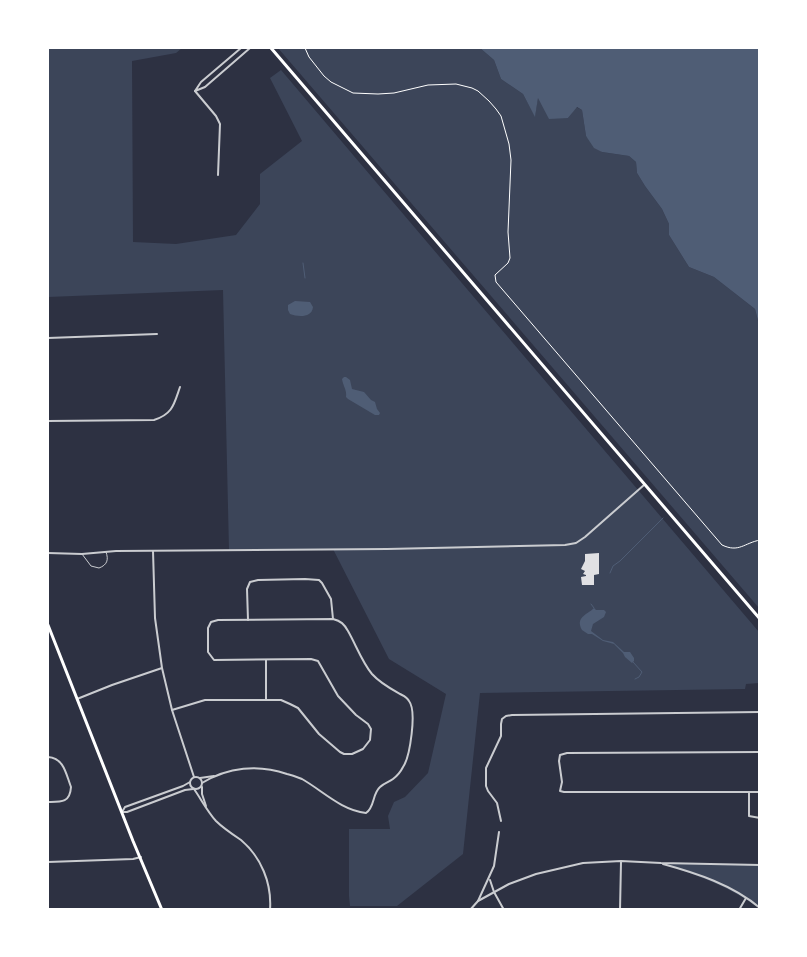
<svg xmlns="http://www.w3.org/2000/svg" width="807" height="957" font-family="Cabin,sans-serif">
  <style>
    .green { fill: #3c4559 }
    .water { fill: #4f5d75 }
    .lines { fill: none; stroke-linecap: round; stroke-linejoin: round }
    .stream { stroke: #4f5d75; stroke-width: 1 }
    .building { fill: #e0e0e3 }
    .path { stroke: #fff; stroke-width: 1 }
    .service { stroke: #caccd0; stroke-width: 1 }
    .minor { stroke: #caccd0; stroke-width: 2 }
    .secondary { stroke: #fff; stroke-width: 3 }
  </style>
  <rect width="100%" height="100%" fill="#2d3142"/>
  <g class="green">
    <path d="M 48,48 L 182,48 L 176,53 L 132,61 L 133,242 L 176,244 L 236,235 L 260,204 L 260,174 L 302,141 L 270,78 L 281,70 L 421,235 L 759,632 L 759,683 L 746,684 L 745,689 L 480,693 L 463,854 L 397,906 L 350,906 L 349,896 L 349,829 L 390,829 L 388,816 L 394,802 L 405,797 L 428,773 L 446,694 L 389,659 L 333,549 L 229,550 L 223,290 L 48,297 Z"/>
    <path d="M 278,48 L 480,48 L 494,60 L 501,79 L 523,94 L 535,116 L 538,97 L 568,118 L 576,107 L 582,110 L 586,136 L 602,152 L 629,156 L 636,162 L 637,173 L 645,186 L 662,209 L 669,224 L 669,235 L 689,267 L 714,277 L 755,309 L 759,324 L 759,608 Z"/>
    <path d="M 661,863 L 759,865 L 759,908 C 729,886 696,875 661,863 Z"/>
  </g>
  <g class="water">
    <path d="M 480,48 L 759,48 L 759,324 L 755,309 L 714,277 L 689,267 L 669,235 L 669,224 L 662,209 L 645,186 L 637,173 L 636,162 L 629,156 L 602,152 L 594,148 L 586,136 L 582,110 L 577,107 L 568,118 L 549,119 L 538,98 L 535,117 L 523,94 L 501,79 L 494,60 Z"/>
    <path d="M 295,301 L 310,302 L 313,307 C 312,318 298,317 290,314 L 288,310 L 288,305 Z"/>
    <path d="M 344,377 L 346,377 L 350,380 L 352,389 L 364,392 L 371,400 L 375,402 L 377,409 L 380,413 L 379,415 L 375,415 L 348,399 L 346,397 C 347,390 343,386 342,379 Z"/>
    <path d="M 594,608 L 596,610 L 604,610 L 606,612 L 604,617 L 593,624 L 591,631 L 603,640 L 613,642 L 624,652 L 630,652 L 634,658 L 634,661 L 632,663 L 625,657 L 623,653 L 614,644 L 603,641 L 592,634 L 588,634 L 582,630 C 575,617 587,615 594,608 Z"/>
  </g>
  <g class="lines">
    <g class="stream">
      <path d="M 303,263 L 305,278"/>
      <path d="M 610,573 L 613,566 L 620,561 L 663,518"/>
      <path d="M 591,604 L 594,608"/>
      <path d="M 633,662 L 642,672 L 639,677 L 635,679"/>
    </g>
  </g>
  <path class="building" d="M 599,553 L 599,574 L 594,575 L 594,585 L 582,585 L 581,577 L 586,576 L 586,575 L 583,574 L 585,571 L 581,569 L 585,561 L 585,554 Z"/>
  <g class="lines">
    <path class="path" d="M 305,48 L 309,57 L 324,76 L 331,82 L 353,93 L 378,94 L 394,93 L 428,85 L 456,84 L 472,88 L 478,91 L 489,101 L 496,109 L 501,116 L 509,144 L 511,160 L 508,232 L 510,258 L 508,263 L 495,275 L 496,282 L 722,545 C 739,553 744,543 760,540"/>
    <path class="service" d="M 82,554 L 91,566 L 99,568 C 107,565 109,560 106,552"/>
    <g class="minor">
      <path d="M 241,48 L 201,82 L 195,91 L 205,87 L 250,48"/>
      <path d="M 195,91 L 216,116 L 220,124 L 218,175"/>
      <path d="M 48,338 L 157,334"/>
      <path d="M 48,421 L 154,420 C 173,414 174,404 180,387"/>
      <path d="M 153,551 L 155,618 L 162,668 L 172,710 L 194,777"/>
      <path d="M 48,553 L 82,554 L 116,551 L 387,549 L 565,545 L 576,543 L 585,537 L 644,485"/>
      <path d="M 248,620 L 247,589 L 250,582 L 258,580 L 305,579 L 319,580 L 322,583 L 331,599 L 333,619"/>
      <path d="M 266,660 L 266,700"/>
      <path d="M 77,699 L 112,685 L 162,668"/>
      <path d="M 172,710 L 205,700 L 281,700 L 290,704 L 298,708 L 319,734 L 340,752 L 344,754 L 352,754 L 363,749 L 370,740 L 371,729 L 368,724 L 356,715 L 338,696 L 318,661 L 311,659 L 214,660 L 208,652 L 208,628 L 211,622 L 218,620 L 333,619 C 341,621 344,624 348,631 C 356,645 362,662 372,674 C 380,683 391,689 400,694 C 404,696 407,697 409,701 C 417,711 410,757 403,767 C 401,771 397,776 393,779 C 389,782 384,783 380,787 C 372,794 375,807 366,813 C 341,810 323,791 302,779 C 297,777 292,775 287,774 C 258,764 228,767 202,783"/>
      <path d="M 760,752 L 567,753 L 560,755 L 559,761 L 562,782 L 560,791 L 564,792 L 760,792"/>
      <path d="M 48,757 C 64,758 66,774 71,787 C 70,803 61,802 48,802"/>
      <circle cx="196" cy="783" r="6"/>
      <path d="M 200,778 L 214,776"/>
      <path d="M 202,787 L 202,794 L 206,806"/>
      <path d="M 194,789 C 201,799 207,811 216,821 C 223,828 232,834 241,840 C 261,857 272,883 270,910"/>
      <path d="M 749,792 L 749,816 L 760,818"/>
      <path d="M 122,812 L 127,812 L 185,790 L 193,789"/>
      <path d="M 122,812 L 125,807 L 183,786 L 190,782"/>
      <path d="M 501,821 L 497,803 L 488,791 L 486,786 L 486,768 L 501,736 L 501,724 L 502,719 L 506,716 L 512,715 L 760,712"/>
      <path d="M 48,862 L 133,859 L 141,857"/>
      <path d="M 663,864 C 696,873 733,885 760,908"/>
      <path d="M 490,880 L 494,892 L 504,910"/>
      <path d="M 478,901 L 494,866 L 499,832"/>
      <path d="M 470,910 L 478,901 L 509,884 L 536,874 L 583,863 L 621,861 L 661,863 L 760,865"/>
      <path d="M 620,910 L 621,862"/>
      <path d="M 739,910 L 746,898"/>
    </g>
    <g class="secondary">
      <path d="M 271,48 L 760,619"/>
      <path d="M 48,625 L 133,841 L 162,910"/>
    </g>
  </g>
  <rect width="807" height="957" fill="none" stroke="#ffffff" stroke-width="98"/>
</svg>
